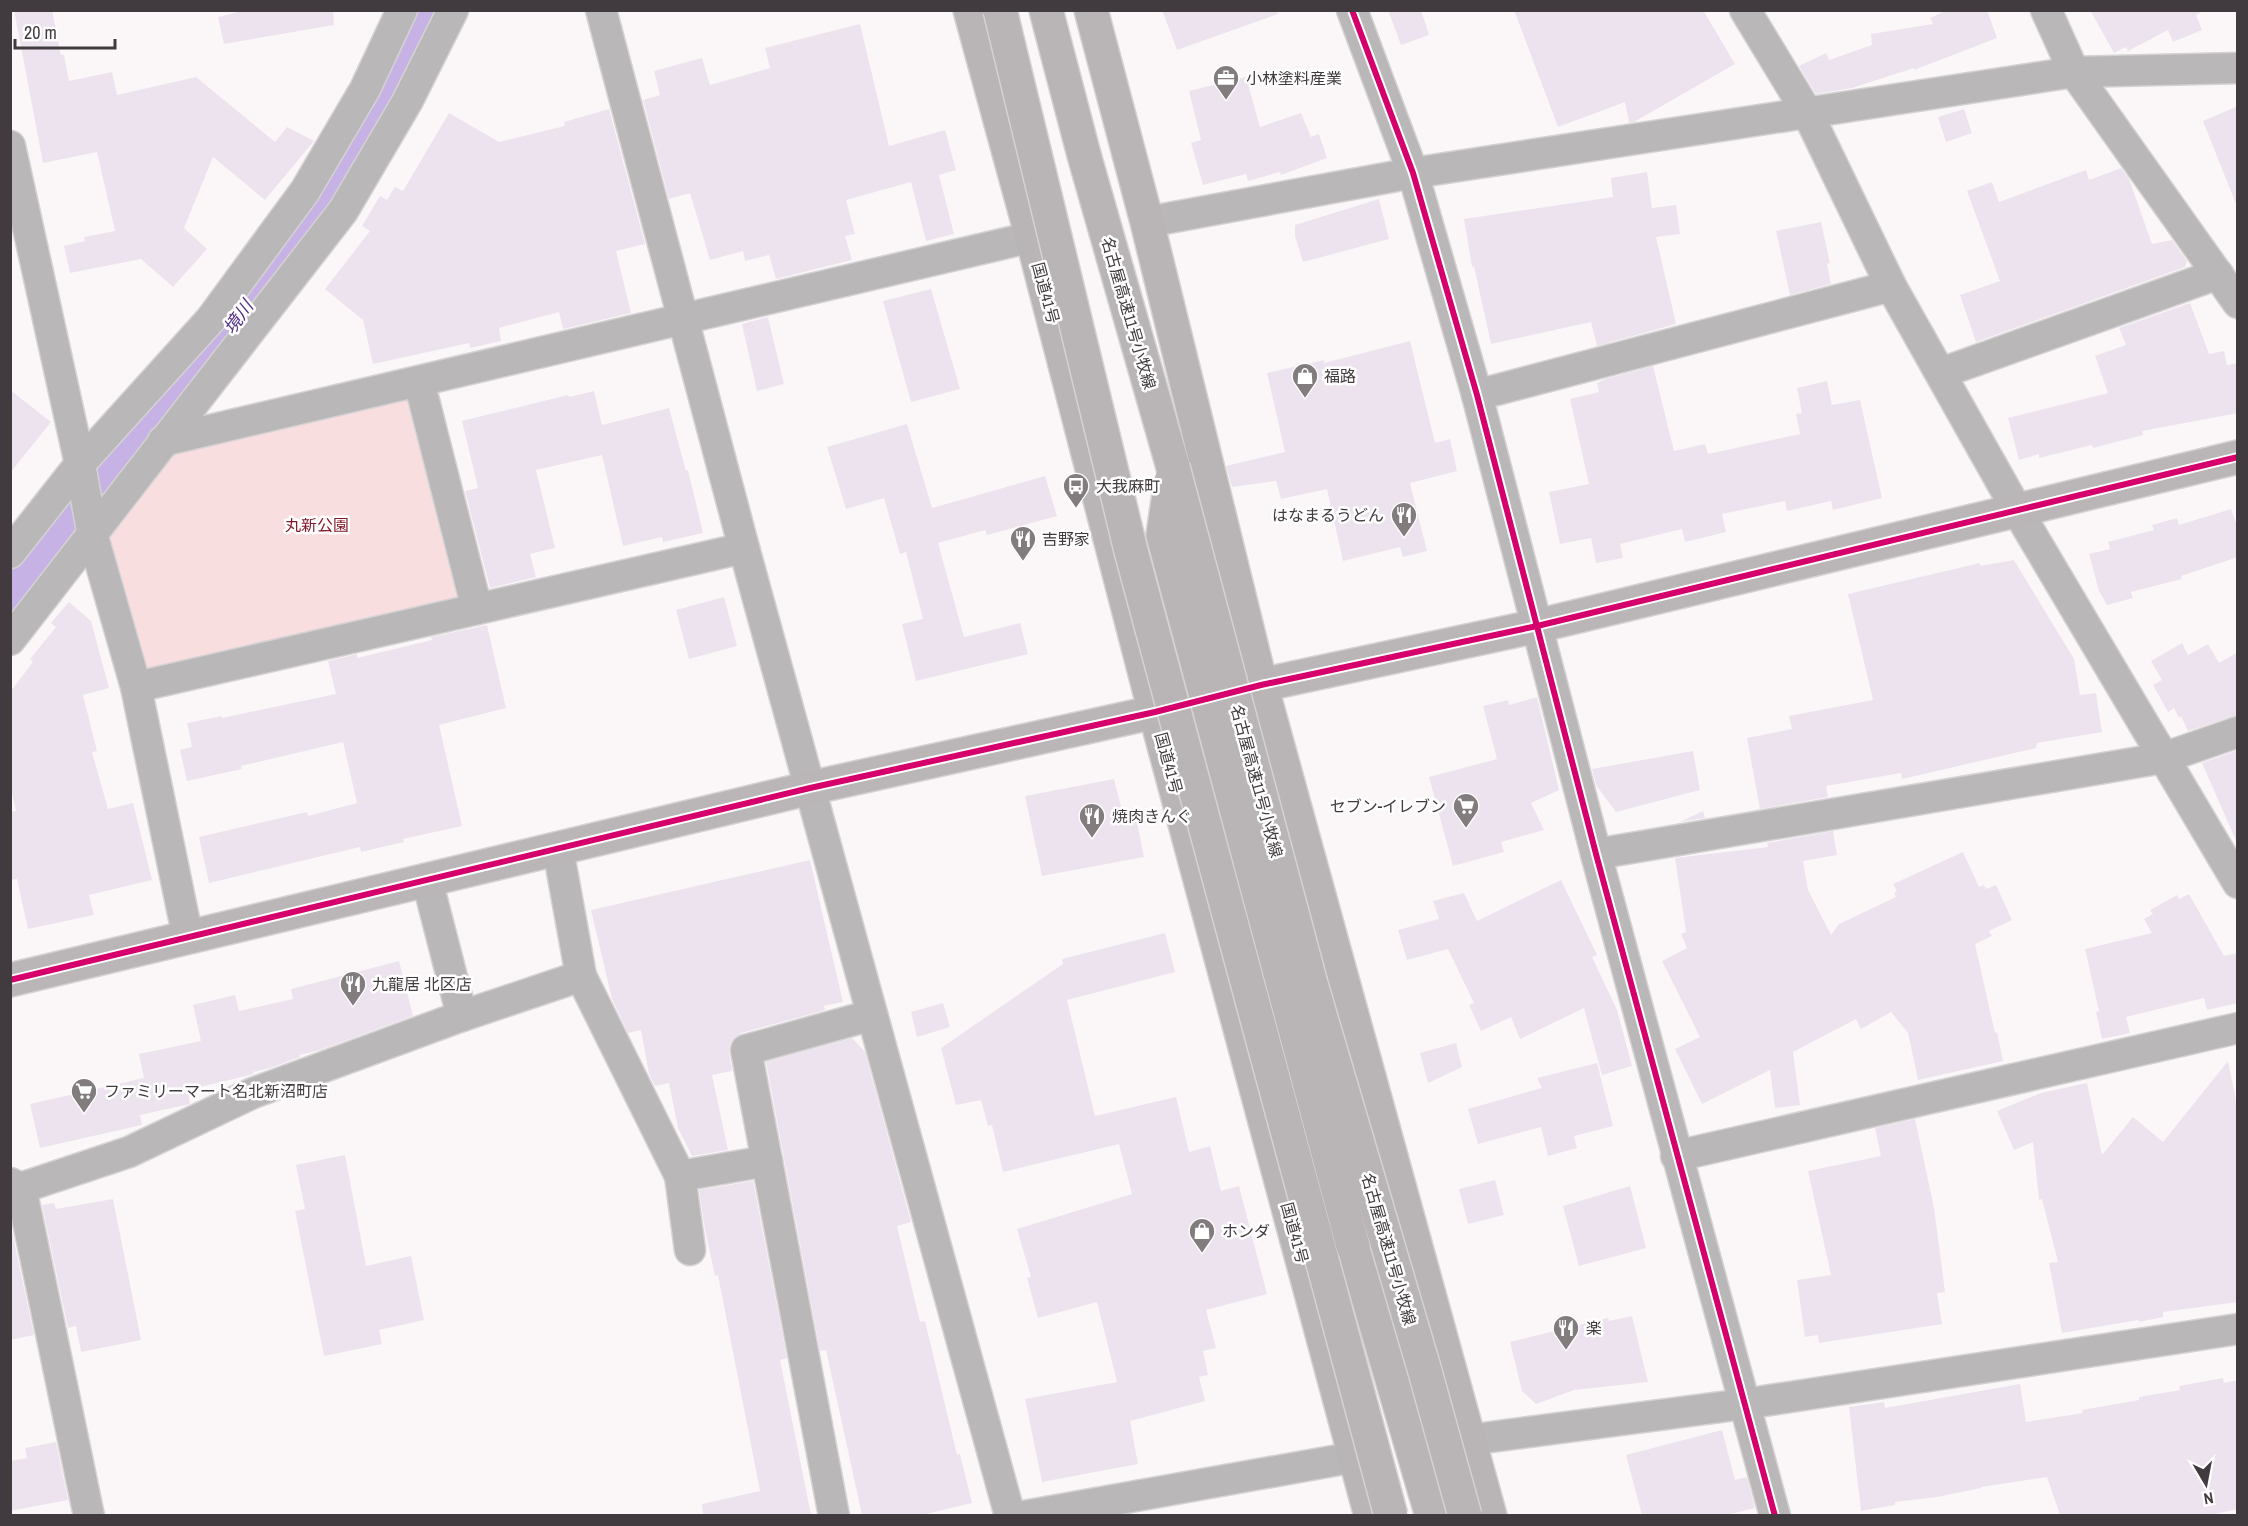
<svg xmlns="http://www.w3.org/2000/svg" width="2248" height="1526" font-family="'Archivo Narrow','Noto Sans JP',sans-serif">
  <style>
    .green { fill: #f8dedf }
    .lines { fill: none; stroke-linecap: round; stroke-linejoin: round }
    .river { stroke: #c6b2e5; stroke-width: 60 }
    .building { fill: #ede3ef }
    .street-casing { stroke: #d5d2d4; stroke-width: 33 }
    .secondary-casing { stroke: #d5d2d4; stroke-width: 36 }
    .highway-casing { stroke: #d5d2d4; stroke-width: 36 }
    .street { stroke: #bab7b8; stroke-width: 30 }
    .secondary { stroke: #bab6b8; stroke-width: 33 }
    .highway { stroke: #b9b4b6; stroke-width: 33 }
    .highway-bridge-casing { stroke: #d5d2d4; stroke-width: 36; stroke-linecap: butt }
    .highway-bridge { stroke: #b9b4b6; stroke-width: 33 }
    .cycleway-casing { stroke: #fff; stroke-width: 10 }
    .cycleway { stroke: #d6006c; stroke-width: 6 }
    .labels { text-anchor: middle; dominant-baseline: central; stroke-width: 5; stroke-linejoin: round; paint-order: stroke }
    .poi-label { font-size: 16px; fill: #413a3e; stroke: #fff; text-anchor: start }
    .street-label { font-size: 16px; fill: #413a3e; stroke: #fff }
    .park-label { font-size: 16px; fill: #811a2a; stroke: #fff }
    .water-label { font-size: 18px; font-style: italic; fill: #532e83; stroke: #fff }
  </style>
  <rect width="100%" height="100%" fill="#fbf7f9"/>
  <path class="green" d="M 418,385 L 473,607 L 137,684 L 96,537 L 166,443 Z"/>
  <g class="lines">
    <path class="river" d="M 10,600 L 186,387 L 362,148 L 430,10"/>
  </g>
  <g class="building">
    <path d="M 14,10 L 52,10 L 61,55 L 64,55 L 69,81 L 112,72 L 117,95 L 196,77 L 275,142 L 287,127 L 314,141 L 265,200 L 213,157 L 184,228 L 207,249 L 173,287 L 141,259 L 70,273 L 64,246 L 85,241 L 84,237 L 115,231 L 97,152 L 43,163 Z"/>
    <path d="M 246,10 L 333,10 L 334,25 L 224,44 L 218,17 Z"/>
    <path d="M 1162,10 L 1277,10 L 1278,14 L 1177,50 Z"/>
    <path d="M 1388,10 L 1421,10 L 1429,35 L 1401,45 Z"/>
    <path d="M 1514,10 L 1703,10 L 1735,64 L 1634,122 L 1629,123 L 1625,102 L 1558,127 Z"/>
    <path d="M 1947,10 L 1987,10 L 1997,38 L 1914,70 L 1914,68 L 1852,88 L 1816,94 L 1799,66 L 1826,53 L 1829,60 L 1872,45 L 1871,34 L 1933,24 L 1930,18 Z"/>
    <path d="M 2090,10 L 2205,10 L 2196,15 L 2202,30 L 2173,42 L 2168,30 L 2128,51 L 2126,47 L 2114,53 Z"/>
    <path d="M 860,24 L 889,146 L 945,130 L 956,170 L 939,175 L 954,234 L 926,241 L 911,182 L 846,200 L 855,234 L 845,236 L 852,260 L 776,279 L 769,255 L 745,261 L 743,251 L 710,260 L 690,193 L 669,199 L 643,100 L 660,95 L 654,71 L 702,58 L 710,85 L 770,68 L 765,48 Z"/>
    <path d="M 1246,77 L 1260,127 L 1301,113 L 1311,137 L 1319,134 L 1327,158 L 1281,175 L 1280,172 L 1248,181 L 1246,174 L 1203,185 L 1191,143 L 1201,140 L 1189,91 Z"/>
    <path d="M 2238,106 L 2238,204 L 2236,204 L 2203,121 Z"/>
    <path d="M 609,109 L 645,244 L 616,251 L 631,313 L 563,329 L 559,312 L 499,328 L 501,341 L 470,348 L 469,343 L 373,364 L 363,320 L 325,289 L 370,231 L 362,226 L 380,196 L 387,200 L 395,187 L 403,191 L 449,113 L 499,142 L 565,126 L 564,122 Z"/>
    <path d="M 1964,109 L 1972,133 L 1946,142 L 1938,117 Z"/>
    <path d="M 2121,168 L 2129,179 L 2152,244 L 2172,240 L 2187,261 L 2185,267 L 1976,342 L 1960,295 L 2000,281 L 1967,191 L 1992,182 L 1999,202 L 2086,170 L 2089,180 Z"/>
    <path d="M 1647,172 L 1652,208 L 1676,205 L 1680,234 L 1656,237 L 1676,324 L 1597,346 L 1591,322 L 1491,344 L 1474,266 L 1472,267 L 1464,219 L 1613,197 L 1611,178 Z"/>
    <path d="M 1379,199 L 1389,239 L 1303,262 L 1295,236 L 1295,225 Z"/>
    <path d="M 1821,222 L 1830,263 L 1827,264 L 1831,284 L 1790,295 L 1776,231 Z"/>
    <path d="M 931,289 L 960,389 L 911,402 L 883,301 Z"/>
    <path d="M 2190,303 L 2209,354 L 2224,351 L 2227,365 L 2238,363 L 2238,413 L 2142,431 L 2143,435 L 2093,448 L 2092,445 L 2039,458 L 2039,454 L 2019,460 L 2008,418 L 2108,393 L 2095,356 L 2126,345 L 2119,328 Z"/>
    <path d="M 768,317 L 784,384 L 757,391 L 742,324 Z"/>
    <path d="M 1410,341 L 1435,443 L 1450,439 L 1457,471 L 1410,483 L 1427,551 L 1403,557 L 1400,547 L 1343,561 L 1327,489 L 1281,499 L 1276,481 L 1232,487 L 1226,466 L 1285,452 L 1267,373 L 1324,360 L 1324,363 Z"/>
    <path d="M 1653,366 L 1674,451 L 1705,444 L 1708,454 L 1800,434 L 1796,414 L 1802,413 L 1797,388 L 1827,381 L 1832,405 L 1860,400 L 1882,498 L 1833,510 L 1831,501 L 1787,511 L 1785,501 L 1722,514 L 1726,532 L 1685,542 L 1682,529 L 1620,544 L 1623,558 L 1596,563 L 1591,538 L 1560,544 L 1549,492 L 1589,484 L 1570,399 L 1599,392 L 1597,383 L 1605,379 Z"/>
    <path d="M 10,390 L 51,422 L 10,473 Z"/>
    <path d="M 594,391 L 602,425 L 669,408 L 686,471 L 688,470 L 703,533 L 663,542 L 662,537 L 623,546 L 602,455 L 536,470 L 555,548 L 530,554 L 536,577 L 490,588 L 465,491 L 478,488 L 462,421 L 568,395 L 569,397 Z"/>
    <path d="M 907,424 L 932,508 L 1045,476 L 1057,516 L 987,535 L 985,530 L 938,543 L 964,637 L 1020,623 L 1028,654 L 916,681 L 902,624 L 923,619 L 906,552 L 900,554 L 884,498 L 846,509 L 827,447 Z"/>
    <path d="M 2231,509 L 2238,529 L 2238,557 L 2181,576 L 2182,579 L 2131,592 L 2133,598 L 2107,605 L 2099,591 L 2089,554 L 2110,549 L 2108,542 L 2154,530 L 2152,525 L 2177,518 L 2179,525 Z"/>
    <path d="M 2014,560 L 2074,659 L 2080,695 L 2096,693 L 2102,732 L 2037,743 L 2036,748 L 1902,779 L 1901,773 L 1826,786 L 1828,797 L 1760,809 L 1747,738 L 1792,729 L 1789,716 L 1873,700 L 1848,594 L 1980,563 L 1980,566 Z"/>
    <path d="M 724,597 L 737,646 L 689,659 L 676,610 Z"/>
    <path d="M 69,602 L 91,621 L 109,688 L 83,695 L 97,751 L 92,752 L 108,809 L 133,803 L 152,880 L 89,895 L 94,915 L 28,929 L 17,879 L 10,880 L 10,812 L 16,811 L 10,785 L 10,692 L 33,662 L 30,659 L 56,627 L 51,623 Z"/>
    <path d="M 487,625 L 506,708 L 439,725 L 462,826 L 403,839 L 404,842 L 361,852 L 360,847 L 209,883 L 199,837 L 307,812 L 308,816 L 357,803 L 343,742 L 241,766 L 242,769 L 187,781 L 180,750 L 192,747 L 187,723 L 222,716 L 222,718 L 336,694 L 328,661 L 357,654 L 357,658 L 432,640 L 431,637 Z"/>
    <path d="M 2182,643 L 2188,655 L 2208,644 L 2219,663 L 2238,652 L 2238,715 L 2188,731 L 2181,716 L 2179,718 L 2174,708 L 2168,712 L 2153,685 L 2162,680 L 2151,661 Z"/>
    <path d="M 1537,697 L 1559,790 L 1531,803 L 1544,830 L 1501,842 L 1504,852 L 1453,866 L 1429,777 L 1497,759 L 1483,706 L 1508,700 L 1509,705 Z"/>
    <path d="M 2238,750 L 2238,845 L 2202,763 Z"/>
    <path d="M 1693,751 L 1700,790 L 1616,812 L 1596,785 L 1592,769 Z"/>
    <path d="M 1114,779 L 1122,810 L 1134,808 L 1144,857 L 1042,876 L 1025,796 Z"/>
    <path d="M 1703,811 L 1705,818 L 1680,822 Z"/>
    <path d="M 1833,831 L 1837,855 L 1803,861 L 1808,890 L 1831,935 L 1839,924 L 1896,897 L 1894,893 L 1897,891 L 1893,884 L 1963,852 L 1979,887 L 1984,885 L 1986,889 L 1996,885 L 2012,920 L 1989,931 L 1992,936 L 1975,944 L 1995,1033 L 1997,1032 L 2003,1061 L 1918,1080 L 1908,1033 L 1891,1012 L 1861,1029 L 1856,1019 L 1793,1052 L 1800,1105 L 1775,1108 L 1770,1070 L 1702,1104 L 1675,1049 L 1700,1037 L 1662,961 L 1687,948 L 1681,934 L 1686,932 L 1675,858 L 1768,847 L 1767,843 Z"/>
    <path d="M 810,860 L 843,1002 L 823,1006 L 826,1010 L 741,1033 L 734,1038 L 730,1044 L 729,1053 L 732,1071 L 712,1075 L 728,1150 L 692,1156 L 678,1128 L 669,1083 L 655,1086 L 649,1074 L 641,1030 L 628,1033 L 612,999 L 591,910 Z"/>
    <path d="M 1561,880 L 1597,955 L 1592,957 L 1617,1010 L 1632,1066 L 1602,1075 L 1584,1008 L 1520,1039 L 1511,1017 L 1481,1031 L 1469,1005 L 1474,1003 L 1448,949 L 1407,960 L 1398,930 L 1439,919 L 1433,901 L 1464,893 L 1477,921 Z"/>
    <path d="M 2189,894 L 2224,956 L 2238,953 L 2238,1003 L 2207,1010 L 2204,998 L 2126,1017 L 2130,1033 L 2102,1039 L 2096,1012 L 2099,1011 L 2085,949 L 2152,933 L 2144,919 L 2153,914 L 2150,910 L 2177,895 L 2179,899 Z"/>
    <path d="M 1165,933 L 1175,972 L 1067,1000 L 1095,1116 L 1176,1097 L 1189,1152 L 1210,1146 L 1221,1191 L 1239,1186 L 1267,1294 L 1206,1310 L 1216,1348 L 1203,1351 L 1208,1375 L 1199,1377 L 1205,1401 L 1130,1421 L 1138,1464 L 1042,1482 L 1025,1399 L 1117,1382 L 1097,1302 L 1038,1318 L 1027,1278 L 1031,1277 L 1017,1229 L 1132,1194 L 1119,1144 L 1003,1172 L 992,1125 L 988,1126 L 981,1100 L 956,1105 L 941,1048 L 1063,964 L 1062,959 Z"/>
    <path d="M 399,961 L 413,1016 L 320,1050 L 300,1055 L 300,1057 L 270,1068 L 253,1072 L 254,1074 L 188,1090 L 190,1104 L 140,1115 L 142,1125 L 40,1148 L 30,1104 L 144,1078 L 139,1054 L 201,1041 L 193,1005 L 235,995 L 239,1011 L 293,999 L 291,989 Z"/>
    <path d="M 943,1003 L 950,1027 L 917,1037 L 911,1012 Z"/>
    <path d="M 852,1038 L 865,1052 L 911,1222 L 897,1226 L 920,1322 L 925,1321 L 957,1455 L 960,1454 L 972,1503 L 922,1515 L 862,1515 L 826,1350 L 820,1351 L 766,1062 Z"/>
    <path d="M 1456,1043 L 1462,1067 L 1428,1083 L 1420,1053 Z"/>
    <path d="M 2228,1061 L 2235,1095 L 2238,1121 L 2238,1302 L 2163,1312 L 2163,1317 L 2139,1322 L 2138,1320 L 2062,1333 L 2049,1263 L 2058,1262 L 2042,1199 L 2039,1200 L 2033,1142 L 2014,1150 L 1997,1111 L 2041,1093 L 2087,1083 L 2102,1155 L 2133,1117 L 2163,1142 Z"/>
    <path d="M 1597,1063 L 1613,1126 L 1574,1136 L 1577,1148 L 1548,1156 L 1541,1127 L 1478,1144 L 1468,1109 L 1542,1088 L 1537,1078 Z"/>
    <path d="M 1915,1119 L 1934,1208 L 1945,1292 L 1937,1293 L 1942,1324 L 1819,1343 L 1818,1335 L 1805,1337 L 1797,1280 L 1831,1275 L 1808,1171 L 1881,1156 L 1875,1128 Z"/>
    <path d="M 345,1155 L 366,1266 L 411,1256 L 424,1320 L 379,1330 L 382,1344 L 324,1356 L 295,1211 L 305,1209 L 296,1165 Z"/>
    <path d="M 1495,1180 L 1504,1215 L 1468,1224 L 1459,1189 Z"/>
    <path d="M 753,1181 L 787,1358 L 780,1360 L 811,1515 L 703,1515 L 702,1504 L 760,1491 L 718,1275 L 715,1276 L 705,1230 L 699,1190 Z"/>
    <path d="M 1630,1186 L 1646,1248 L 1579,1266 L 1563,1206 Z"/>
    <path d="M 113,1199 L 141,1340 L 81,1352 L 76,1326 L 68,1328 L 42,1205 L 54,1203 L 56,1209 Z"/>
    <path d="M 10,1222 L 34,1335 L 10,1340 Z"/>
    <path d="M 1632,1316 L 1648,1382 L 1574,1390 L 1536,1404 L 1522,1391 L 1510,1342 L 1608,1318 L 1609,1321 Z"/>
    <path d="M 2223,1378 L 2224,1383 L 2238,1380 L 2238,1509 L 2210,1515 L 2060,1515 L 2047,1477 L 1981,1487 L 1981,1488 L 1937,1497 L 1895,1502 L 1895,1505 L 1861,1511 L 1849,1407 L 1884,1402 L 1885,1408 L 2020,1384 L 2026,1422 L 2083,1413 L 2082,1410 L 2139,1400 L 2139,1397 L 2180,1390 L 2179,1386 Z"/>
    <path d="M 1722,1430 L 1735,1480 L 1747,1477 L 1755,1508 L 1727,1515 L 1642,1515 L 1626,1455 Z"/>
    <path d="M 56,1442 L 68,1500 L 10,1511 L 10,1461 L 27,1458 L 25,1448 Z"/>
  </g>
  <g class="lines">
    <g class="street-casing">
      <g id="street">
        <path d="M 601,10 L 744,548 L 1010,1516"/>
        <path d="M 1352,10 L 1413,173 L 1477,395 L 1596,854 L 1775,1516"/>
        <path d="M 1745,10 L 1808,114 L 1891,286 L 2017,510 L 2238,883"/>
        <path d="M 2046,10 L 2074,72 L 2238,303"/>
        <path d="M 10,146 L 80,464 L 93,537 L 136,687 L 188,938"/>
        <path d="M 1147,222 L 1413,173 L 2074,72 L 2238,68"/>
        <path d="M 1941,373 L 2218,274"/>
        <path d="M 419,381 L 477,609"/>
        <path d="M 1477,395 L 1891,286"/>
        <path d="M 163,441 L 1032,237"/>
        <path d="M 10,553 L 80,464 L 211,319 L 305,191 L 365,89 L 402,10"/>
        <path d="M 10,640 L 343,211 L 407,102 L 453,10"/>
        <path d="M 136,687 L 744,548"/>
        <path d="M 558,849 L 581,976"/>
        <path d="M 1596,854 L 2163,758 L 2238,732"/>
        <path d="M 427,880 L 462,1016"/>
        <path d="M 1676,1156 L 2238,1028"/>
        <path d="M 680,1176 L 690,1250"/>
        <path d="M 10,1183 L 21,1188 L 129,1152 L 253,1093 L 462,1016 L 581,976 L 680,1176 L 767,1161"/>
        <path d="M 21,1188 L 89,1516"/>
        <path d="M 1468,1440 L 1744,1404 L 2238,1329"/>
        <path d="M 834,1516 L 746,1050 L 872,1015"/>
        <path d="M 1024,1516 L 1355,1457"/>
      </g>
    </g>
    <g class="secondary-casing">
      <path id="secondary" d="M 10,980 L 810,788 L 1155,712 L 1261,685 L 1537,626 L 2238,457"/>
    </g>
    <g class="highway-casing">
      <g id="highway">
        <path d="M 970,10 L 1032,237 L 1155,712 L 1371,1516"/>
        <path d="M 1046,10 L 1084,155 L 1173,467"/>
        <path d="M 1091,10 L 1147,222 L 1261,685 L 1490,1516"/>
        <path d="M 1353,1246 L 1432,1516"/>
      </g>
    </g>
    <use href="#street" class="street"/>
    <use href="#secondary" class="secondary"/>
    <use href="#highway" class="highway"/>
    <g class="highway-bridge-casing">
      <g id="highway-bridge">
        <path d="M 1000,10 L 1131,551 L 1391,1516"/>
        <path d="M 1173,467 L 1311,984 L 1424,1368 L 1465,1516"/>
        <path d="M 1171,481 L 1163,535 L 1353,1246"/>
      </g>
    </g>
    <use href="#highway-bridge" class="highway-bridge"/>
    <g class="cycleway-casing">
      <g id="cycleway">
        <path d="M 1352,10 L 1413,173 L 1477,395 L 1596,854 L 1775,1516"/>
        <path d="M 10,980 L 810,788 L 1155,712 L 1261,685 L 1537,626 L 2238,457"/>
      </g>
    </g>
    <use href="#cycleway" class="cycleway"/>
  </g>
  <defs>
    <g id="office-pin" transform="scale(1.35)"><path d="M0 17L-7.5 6A9.5 9.5 0 1 1 7.5 6Z" fill="#827c7f" stroke="#fff"/><path d="M-6-3h4V-5.5h4V-3h4V5H-6ZM-1-4.5V-3h2v-1.5ZM-6 0V1H6V0Z" fill="#fff"/></g>
    <g id="shop-pin" transform="scale(1.35)"><path d="M0 17L-7.5 6A9.5 9.5 0 1 1 7.5 6Z" fill="#827c7f" stroke="#fff"/><path d="M-5-2.5h2.3a2.7 3.5 0 0 1 5.4 0H5L5.5 6h-11ZM-1.5-2.5h3a1.5 2.3 0 0 0-3 0Z" fill="#fff"/></g>
    <g id="bus-pin" transform="scale(1.35)"><path d="M0 17L-7.5 6A9.5 9.5 0 1 1 7.5 6Z" fill="#827c7f" stroke="#fff"/><path d="M-5-6H5V4H4V6H2V4H-2V6H-4V4H-5ZM-3.5-4V0h7V-4ZM-3.5 1.2v1.5H-2V1.2ZM2 1.2v1.5H3.5V1.2Z" fill="#fff"/></g>
    <g id="restaurant-pin" transform="scale(1.35)"><path d="M0 17L-7.5 6A9.5 9.5 0 1 1 7.5 6Z" fill="#827c7f" stroke="#fff"/><path d="M-5-6h1v4h1v-4h1v4h1v-4h1v5L-1.5 .5V6h-2V.5L-5-1ZM5-6V6H3V1.5H1.5Q1.5-4 5-6Z" fill="#fff"/></g>
    <g id="supermarket-pin" transform="scale(1.35)"><path d="M0 17L-7.5 6A9.5 9.5 0 1 1 7.5 6Z" fill="#827c7f" stroke="#fff"/><path d="M-6-5.5h2.5l.6 2H6L4.5 2H-2.5L-4.4-4H-6ZM-1.5 3.2a1.3 1.3 0 1 0 .1 0ZM3 3.2a1.3 1.3 0 1 0 .1 0Z" fill="#fff"/></g>
  </defs>
  <g fill-rule="evenodd">
    <use href="#office-pin" x="1226" y="78"/>
    <use href="#shop-pin" x="1305" y="376"/>
    <use href="#bus-pin" x="1076" y="486"/>
    <use href="#restaurant-pin" x="1404" y="515"/>
    <use href="#restaurant-pin" x="1023" y="539"/>
    <use href="#supermarket-pin" x="1466" y="806"/>
    <use href="#restaurant-pin" x="1092" y="816"/>
    <use href="#restaurant-pin" x="353" y="984"/>
    <use href="#supermarket-pin" x="84" y="1091"/>
    <use href="#shop-pin" x="1202" y="1231"/>
    <use href="#restaurant-pin" x="1566" y="1328"/>
  </g>
  <g class="labels">
    <g class="poi-label">
      <text x="1246" y="78">小林塗料産業</text>
      <text x="1324" y="376">福路</text>
      <text x="1096" y="486">大我麻町</text>
      <text x="1384" y="515" text-anchor="end">はなまるうどん</text>
      <text x="1042" y="539">吉野家</text>
      <text x="1446" y="806" text-anchor="end">セブン-イレブン</text>
      <text x="1112" y="816">焼肉きんぐ</text>
      <text x="372" y="984">九龍居 北区店</text>
      <text x="104" y="1091">ファミリーマート名北新沼町店</text>
      <text x="1222" y="1231">ホンダ</text>
      <text x="1586" y="1328">楽</text>
    </g>
    <g class="street-label">
      <text transform="translate(1046 293) rotate(75)">国道41号</text>
      <text transform="translate(1129 313) rotate(74)">名古屋高速11号小牧線</text>
      <text transform="translate(1169 763) rotate(75)">国道41号</text>
      <text transform="translate(1257 781) rotate(75)">名古屋高速11号小牧線</text>
      <text transform="translate(1295 1233) rotate(75)">国道41号</text>
      <text transform="translate(1389 1249) rotate(74)">名古屋高速11号小牧線</text>
    </g>
    <g class="park-label">
      <text x="317" y="525">丸新公園</text>
    </g>
    <g class="water-label">
      <text transform="translate(238 317) rotate(-54)">境川</text>
    </g>
  </g>
  <rect width="2248" height="1526" fill="none" stroke="#413a3e" stroke-width="24"/>
  <g transform="translate(2206 1484) rotate(170)" stroke="#ffffff" stroke-width="4.5" paint-order="stroke">
  <path d="M0-4.5L10 22L0 15L-10 22Z" fill="#413a3e"/>
  <text y="-9" font-size="16" font-weight="bold" text-anchor="middle" fill="#413a3e">N</text>
  </g>
  <path d="M15 39v9h100v-9" fill="none" stroke="#413a3e" stroke-width="3"/>
  <text x="24" y="39" font-size="18" fill="#413a3e" stroke="#ffffff" stroke-width="4.5" paint-order="stroke">20 m</text>
</svg>
